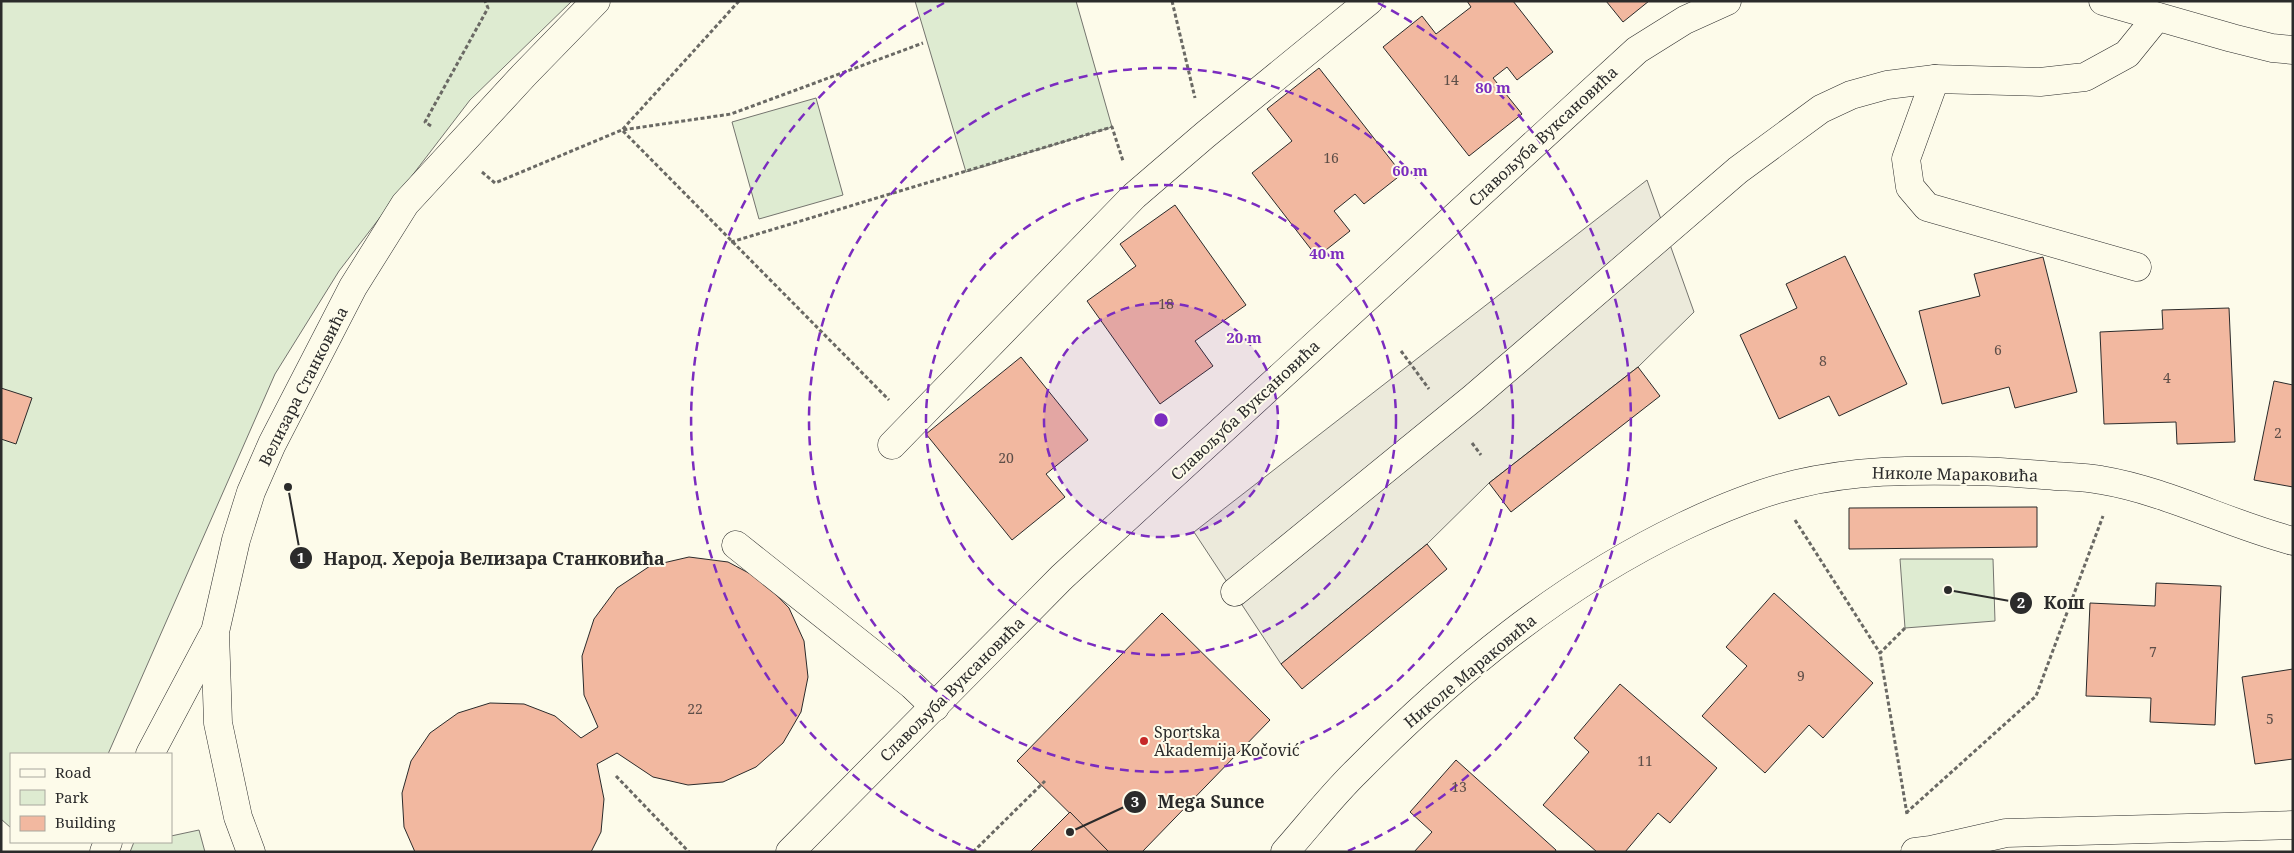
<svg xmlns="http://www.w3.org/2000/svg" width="2294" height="853" font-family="'Noto Serif',serif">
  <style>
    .green { fill: #deebd1; stroke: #74746e }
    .parking { fill: #eceadb; stroke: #74746e }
    .building { fill: #f2b8a0; stroke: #2b2b2b }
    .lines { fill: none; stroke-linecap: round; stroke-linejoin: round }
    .minor-casing { stroke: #2b2b2b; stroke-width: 29 }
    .path { stroke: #6a6964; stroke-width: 3; stroke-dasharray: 4 2.5; stroke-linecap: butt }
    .minor { stroke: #fdfbea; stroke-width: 28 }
    .ring { fill: none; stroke: #7b2cbf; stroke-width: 2.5; stroke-dasharray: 9 6 }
    .poi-dot { fill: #c62828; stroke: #fdfbea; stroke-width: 2 }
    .labels { text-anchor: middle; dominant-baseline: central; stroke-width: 4; stroke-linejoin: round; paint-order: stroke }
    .number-label { font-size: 14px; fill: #5d4e48 }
    .street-label { font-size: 16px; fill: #2b2b2b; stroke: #fdfbea }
    .poi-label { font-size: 16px; fill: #2b2b2b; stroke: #fdfbea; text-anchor: start }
    .centre { fill: #7b2cbf; stroke: #fdfbea; stroke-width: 2.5 }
    .ring-label { font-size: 15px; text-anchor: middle; font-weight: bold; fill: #7b2cbf; stroke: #fdfbea; stroke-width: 4; stroke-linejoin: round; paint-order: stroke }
    .leader { fill: none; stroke: #2b2b2b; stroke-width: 2 }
    .callout-dot { fill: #2b2b2b; stroke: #fdfbea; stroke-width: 2 }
    .mark-label { font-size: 15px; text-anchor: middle; font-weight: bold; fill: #fff }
    .callout-label { font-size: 18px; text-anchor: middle; font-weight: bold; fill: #2b2b2b; stroke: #fdfbea; stroke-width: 4; stroke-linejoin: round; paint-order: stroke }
  </style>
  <rect width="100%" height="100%" fill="#fdfbea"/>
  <g class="green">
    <path d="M 1,1 L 572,1 L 470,100 L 339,271 L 275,374 L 108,754 L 11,754 L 11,828 L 1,819 Z"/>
    <path d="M 915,1 L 1076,1 L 1112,127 L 966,172 Z"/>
    <path d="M 816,98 L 843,195 L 759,219 L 732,122 Z"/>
    <path d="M 1900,559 L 1993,559 L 1995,621 L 1905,628 Z"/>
    <path d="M 199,830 L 205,852 L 130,852 L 134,842 L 171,842 L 171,836 Z"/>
  </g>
  <path class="parking" d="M 1647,180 L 1694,312 L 1638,367 L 1489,483 L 1427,544 L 1281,664 L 1194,532 Z"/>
  <g class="building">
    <path d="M 1467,1 L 1513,1 L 1553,52 L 1517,80 L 1507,67 L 1493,78 L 1522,114 L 1469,156 L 1383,47 L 1422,16 L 1436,34 L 1471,7 Z"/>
    <path d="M 1606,1 L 1649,1 L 1623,22 Z"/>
    <path d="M 1319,68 L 1402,174 L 1364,204 L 1355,194 L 1334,211 L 1350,231 L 1317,257 L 1252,173 L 1292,141 L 1267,109 Z"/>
    <path d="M 1175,205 L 1246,305 L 1195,341 L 1213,366 L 1160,404 L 1087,301 L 1136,266 L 1120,244 Z"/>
    <path d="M 1845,256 L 1907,384 L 1839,416 L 1829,396 L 1779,419 L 1740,335 L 1797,308 L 1786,284 Z"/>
    <path d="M 2043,257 L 2077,392 L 2015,408 L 2009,387 L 1942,404 L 1919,311 L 1980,296 L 1974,274 Z"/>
    <path d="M 2229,308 L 2235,442 L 2177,444 L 2176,422 L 2104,424 L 2100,332 L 2163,329 L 2162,310 Z"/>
    <path d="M 1021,357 L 1088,440 L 1046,474 L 1065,497 L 1012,540 L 926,434 Z"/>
    <path d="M 1638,367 L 1660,396 L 1511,512 L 1489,483 Z"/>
    <path d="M 2274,381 L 2293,385 L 2293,487 L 2254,480 Z"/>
    <path d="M 1,388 L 32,398 L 16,444 L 1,439 Z"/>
    <path d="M 2037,507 L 2037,547 L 1849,549 L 1849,508 Z"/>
    <path d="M 1427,544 L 1447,569 L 1302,689 L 1281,664 Z"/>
    <path d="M 689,557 L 728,562 L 762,580 L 789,608 L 804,641 L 808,677 L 801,712 L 783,743 L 756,767 L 723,782 L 688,785 L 653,777 L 617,753 L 597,764 L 604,799 L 601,832 L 591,852 L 415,852 L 404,827 L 402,793 L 411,761 L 430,733 L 458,713 L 490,703 L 524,704 L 555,716 L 581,738 L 598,727 L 584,695 L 582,656 L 594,619 L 617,588 L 650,566 Z"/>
    <path d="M 2156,583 L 2221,586 L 2215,725 L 2150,722 L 2151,698 L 2086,696 L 2090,603 L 2155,606 Z"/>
    <path d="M 1774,593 L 1873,683 L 1823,738 L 1809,725 L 1765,773 L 1702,716 L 1747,666 L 1726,647 Z"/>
    <path d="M 1162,613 L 1270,720 L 1142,852 L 1109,852 L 1017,761 Z"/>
    <path d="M 2293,669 L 2293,759 L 2255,764 L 2242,677 Z"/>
    <path d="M 1620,684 L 1717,768 L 1670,823 L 1658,813 L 1625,852 L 1597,852 L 1543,805 L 1589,752 L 1574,738 Z"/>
    <path d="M 1456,760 L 1556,850 L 1555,852 L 1414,852 L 1432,832 L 1410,812 Z"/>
    <path d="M 1070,812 L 1109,852 L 1030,852 Z"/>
  </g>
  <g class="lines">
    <g class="minor-casing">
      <g id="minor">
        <path d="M 2103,1 L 2232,38 L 2272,48 L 2293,50"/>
        <path d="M 1935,79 L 1906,159 L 1910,187 L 1927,207 L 2137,267"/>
        <path d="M 892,445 L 1134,196 L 1205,135 L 1369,1"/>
        <path d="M 736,545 L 912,685 L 935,707"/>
        <path d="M 1235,592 L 1473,398 L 1738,170 L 1821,109 L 1851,95 L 1887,85 L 1935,79 L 2040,82 L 2085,77 L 2127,54 L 2157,17"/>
        <path d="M 150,754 L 213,635"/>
        <path d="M 104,852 L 108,842"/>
        <path d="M 251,852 L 238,817 L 218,723 L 215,632 L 236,540 L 251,492 L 272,444 L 353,287 L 405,204 L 524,75 L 596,1"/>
        <path d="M 790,852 L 1062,577 L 1637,50 L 1685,20 L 1727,1"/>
        <path d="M 1285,852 C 1309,825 1332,795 1358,770 C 1454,673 1560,585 1684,526 C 1720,509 1758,493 1797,484 C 1854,470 1910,470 1969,471 C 1998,471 2026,474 2055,476 C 2070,477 2086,477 2101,480 C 2167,491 2228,524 2293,541"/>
        <path d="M 1915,852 L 1931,850 L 2006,833 L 2293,825"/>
      </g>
    </g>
    <g class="path">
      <path d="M 739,1 L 622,130 L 889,400"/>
      <path d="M 1172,1 L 1195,98"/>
      <path d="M 431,126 L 425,122 L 488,8 L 485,1"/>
      <path d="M 482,172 L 495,183 L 622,130 L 731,114 L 923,43"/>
      <path d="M 731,242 L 1112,127 L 1123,161"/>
      <path d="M 1401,351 L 1429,389"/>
      <path d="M 1472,443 L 1481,455"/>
      <path d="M 1795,520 L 1880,653"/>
      <path d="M 1905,628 L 1880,653 L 1907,814"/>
      <path d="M 616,776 L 689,852"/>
      <path d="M 1906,813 L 2036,696 L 2103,516"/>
      <path d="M 973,852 L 1045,781"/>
    </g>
    <use href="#minor" class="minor"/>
  </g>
  <circle cx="1161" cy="420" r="117" fill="#7b2cbf" fill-opacity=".12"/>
  <g class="ring">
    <circle cx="1161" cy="420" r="117"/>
    <circle cx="1161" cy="420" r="235"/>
    <circle cx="1161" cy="420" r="352"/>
    <path d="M974 851A470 470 0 0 1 944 3M1378 3A470 470 0 0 1 1348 851"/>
  </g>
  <circle class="poi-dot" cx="1144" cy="741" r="5"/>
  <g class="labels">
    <g class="number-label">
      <text x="1451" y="79">14</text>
      <text x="1331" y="157">16</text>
      <text x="1166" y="303">18</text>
      <text x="1998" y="349">6</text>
      <text x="1823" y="360">8</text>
      <text x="2167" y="377">4</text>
      <text x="2278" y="432">2</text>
      <text x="1006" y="457">20</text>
      <text x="2153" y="651">7</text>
      <text x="1801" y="675">9</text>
      <text x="695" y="708">22</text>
      <text x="2270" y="718">5</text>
      <text x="1645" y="760">11</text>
      <text x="1459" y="786">13</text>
    </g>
    <g class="street-label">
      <text transform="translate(1543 136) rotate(-43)">Славољуба Вуксановића</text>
      <text transform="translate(303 386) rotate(-63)">Велизара Станковића</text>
      <text transform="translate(1245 410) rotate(-43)">Славољуба Вуксановића</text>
      <text transform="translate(1955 474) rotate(1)">Николе Мараковића</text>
      <text transform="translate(1470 671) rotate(-40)">Николе Мараковића</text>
      <text transform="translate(952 689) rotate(-45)">Славољуба Вуксановића</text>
    </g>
    <g class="poi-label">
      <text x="1154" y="732">Sportska<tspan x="1154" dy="18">Akademija Kočović</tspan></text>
    </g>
  </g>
  <circle cx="1161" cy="420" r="8" class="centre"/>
  <g class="ring-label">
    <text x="1493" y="93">80 m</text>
    <text x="1410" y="176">60 m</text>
    <text x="1327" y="259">40 m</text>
    <text x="1244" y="343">20 m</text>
  </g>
  <path class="leader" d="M288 487L301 558M1948 590L2021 603M1070 832L1135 802"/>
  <g class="callout-dot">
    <circle cx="288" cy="487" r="5"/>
    <circle cx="1948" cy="590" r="5"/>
    <circle cx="1070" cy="832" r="5"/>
    <circle cx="301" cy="558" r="12"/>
    <circle cx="2021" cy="603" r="12"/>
    <circle cx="1135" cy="802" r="12"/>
  </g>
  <g class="mark-label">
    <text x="301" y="563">1</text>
    <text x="2021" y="608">2</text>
    <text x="1135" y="807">3</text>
  </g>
  <g class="callout-label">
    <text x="494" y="565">Народ. Хероја Велизара Станковића</text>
    <text x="2064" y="609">Кош</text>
    <text x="1211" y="808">Mega Sunce</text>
  </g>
  <rect width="2294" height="853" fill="none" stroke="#2b2b2b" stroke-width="5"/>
  <rect x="10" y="753" width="162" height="90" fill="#fdfbea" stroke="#a9a89e"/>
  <rect x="20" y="769" width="25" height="8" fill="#fdfbea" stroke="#a9a89e"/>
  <text x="55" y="778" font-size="15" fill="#2b2b2b">Road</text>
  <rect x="20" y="790" width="25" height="15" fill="#deebd1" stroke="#a9a89e"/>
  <text x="55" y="803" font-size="15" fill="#2b2b2b">Park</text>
  <rect x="20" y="816" width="25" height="15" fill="#f2b8a0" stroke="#a9a89e"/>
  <text x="55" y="828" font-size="15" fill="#2b2b2b">Building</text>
</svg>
